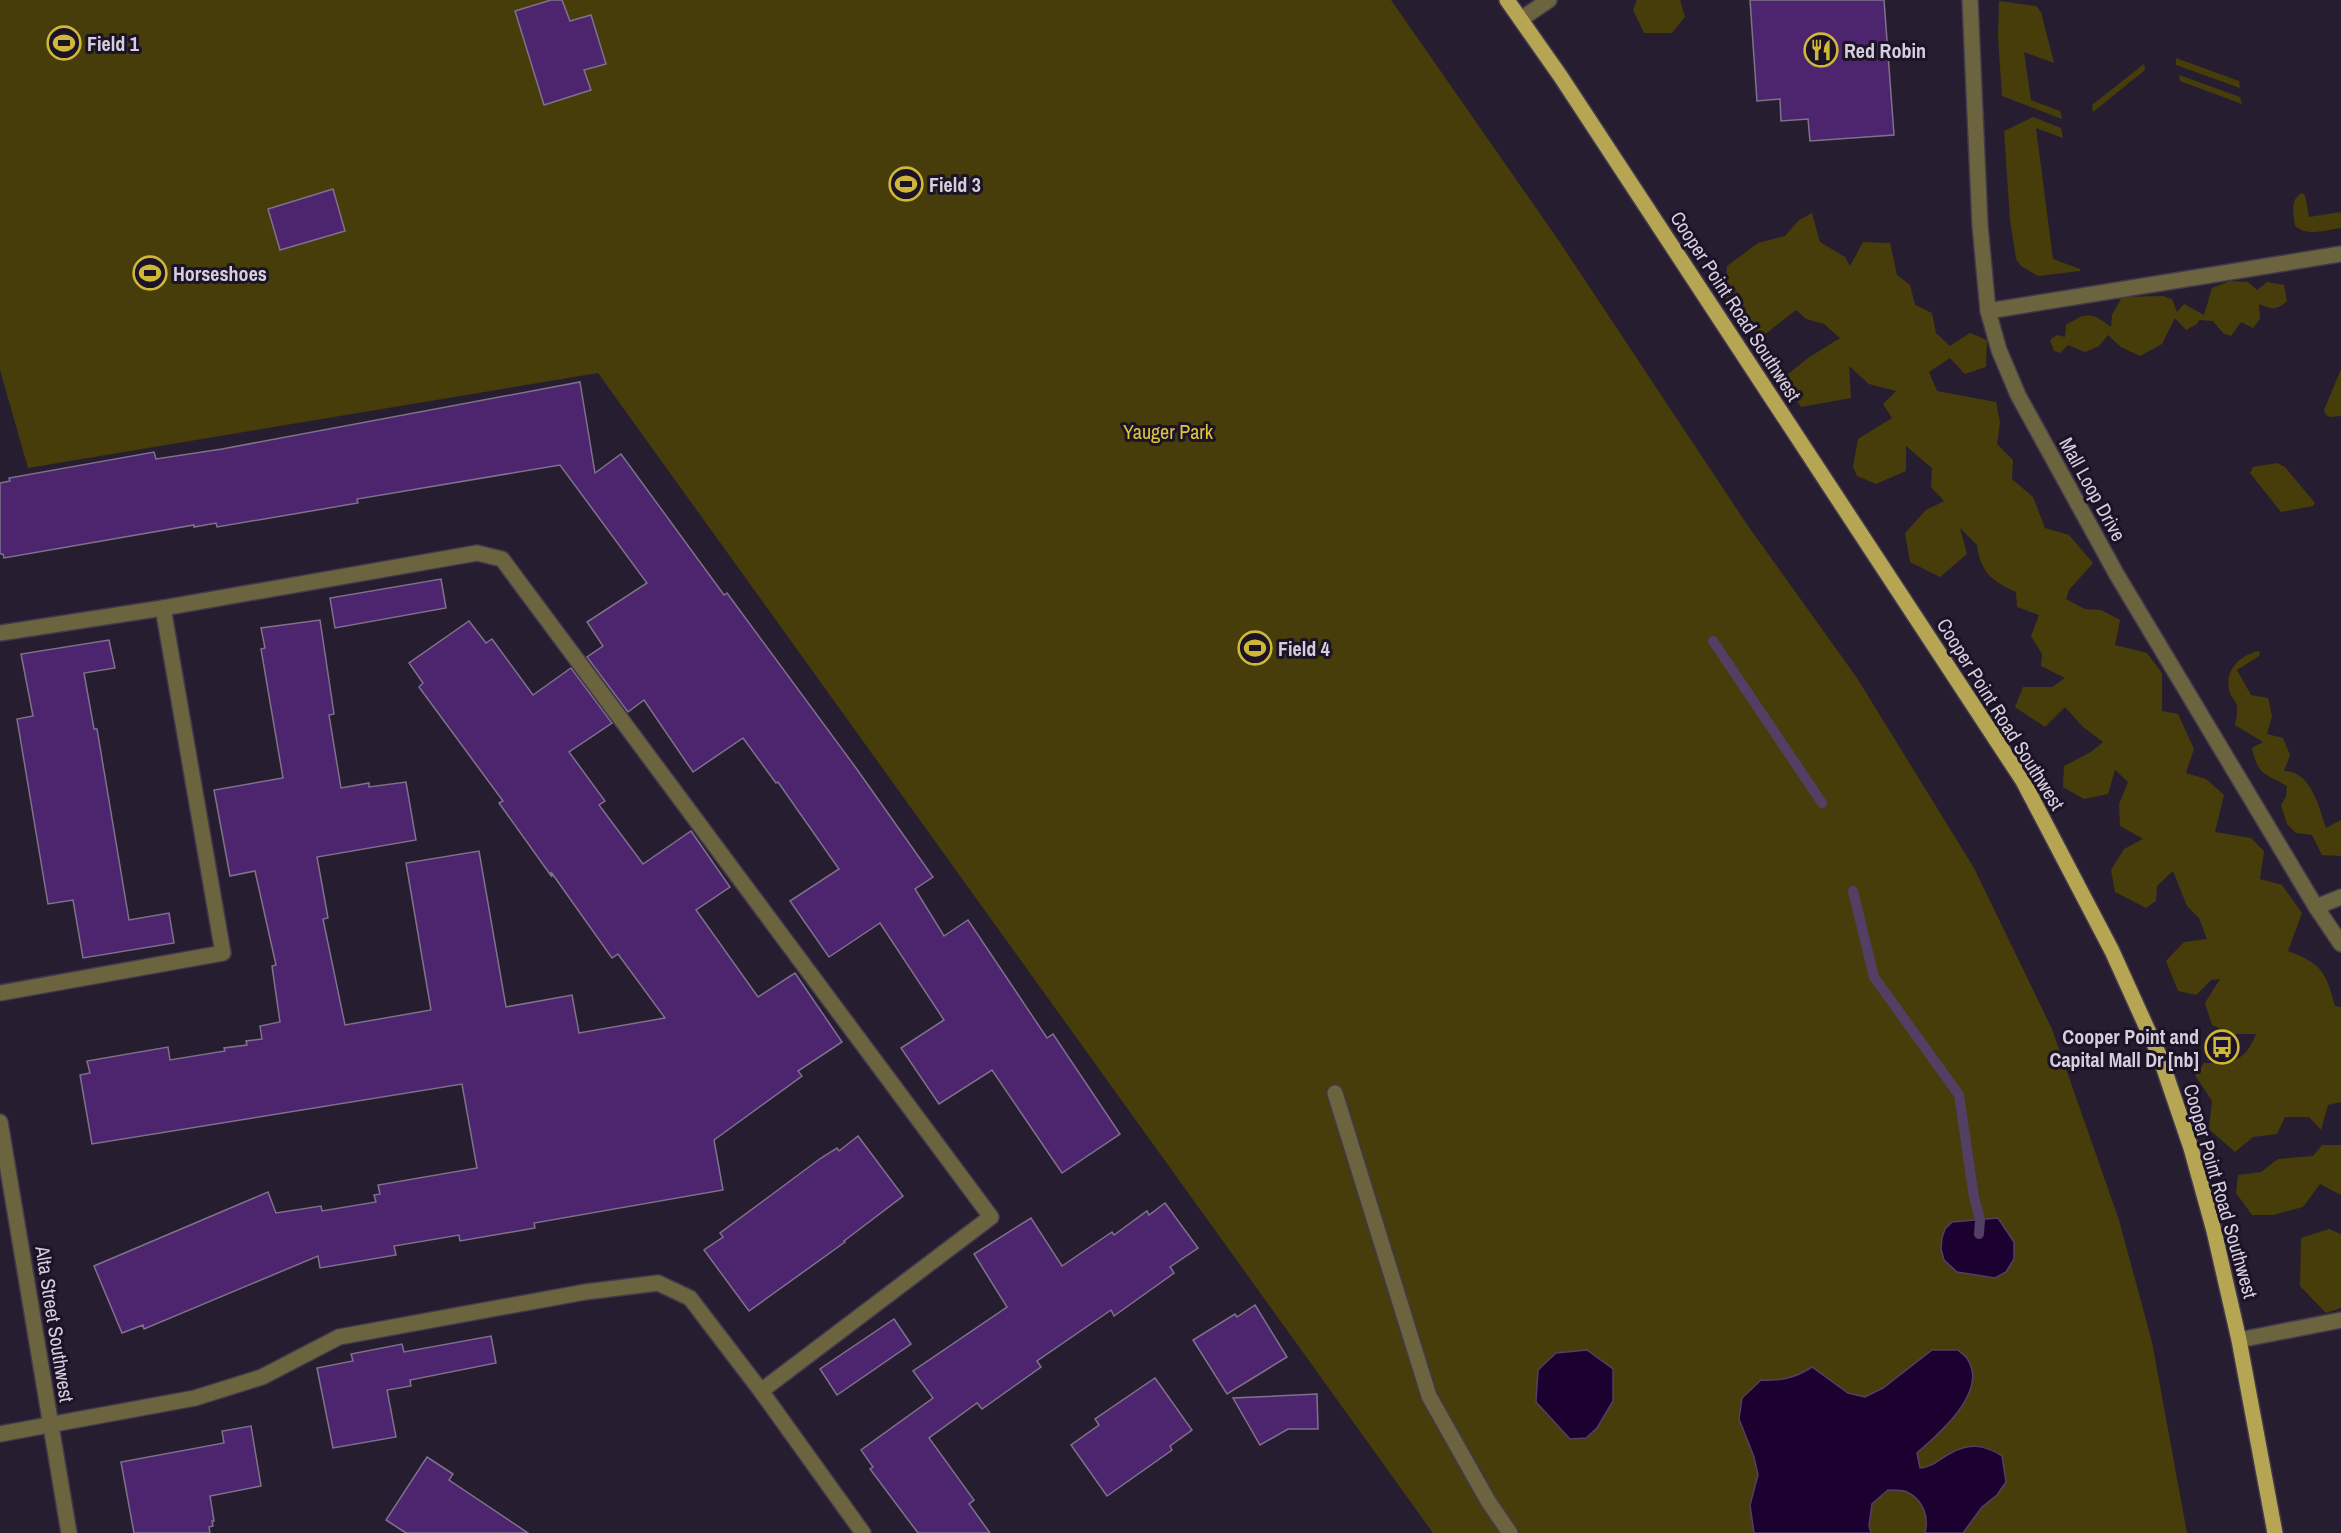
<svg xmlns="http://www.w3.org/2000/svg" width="2341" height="1533" font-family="'Archivo Narrow',sans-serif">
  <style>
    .green { fill: #463d0b }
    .water { fill: #1b0030; stroke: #533e64; stroke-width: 1.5 }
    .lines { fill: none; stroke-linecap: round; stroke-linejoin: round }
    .stream { stroke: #533e64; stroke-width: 10 }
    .building { fill: #4d256e; stroke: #7e728b; stroke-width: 1.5 }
    .minor-casing { stroke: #43394c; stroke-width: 18 }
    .major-casing { stroke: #43394c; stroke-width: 18 }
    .minor { stroke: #6b643e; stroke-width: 15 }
    .major { stroke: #b6a654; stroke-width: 15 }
    .labels { text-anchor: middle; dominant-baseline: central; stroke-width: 6; stroke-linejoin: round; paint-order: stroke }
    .poi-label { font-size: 20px; font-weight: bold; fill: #d5cedc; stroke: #1d1327; text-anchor: start }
    .street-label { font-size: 20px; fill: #d5cedc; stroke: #1d1327 }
    .park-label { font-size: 20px; fill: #e0c63b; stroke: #1d1327 }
  </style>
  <rect width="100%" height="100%" fill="#271d31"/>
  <g class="green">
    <path d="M 0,0 L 1391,0 L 1559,241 L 1748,526 L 1857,678 L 1974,868 L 2052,1029 L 2119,1220 L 2152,1342 L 2187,1533 L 1433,1533 L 598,373 L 28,468 L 0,370 Z"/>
    <path d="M 1637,0 L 1680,0 L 1685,17 L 1672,33 L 1644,33 L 1633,10 Z"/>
    <path d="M 1999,1 L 2036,6 L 2041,12 L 2054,63 L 2024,52 L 2031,100 L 2060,111 L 2062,119 L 2002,96 L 1998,37 Z"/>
    <path d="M 2176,58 L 2239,81 L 2240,88 L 2176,65 Z"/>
    <path d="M 2144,64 L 2145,70 L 2093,112 L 2092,105 Z"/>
    <path d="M 2179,75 L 2240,97 L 2242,104 L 2180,81 Z"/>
    <path d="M 2033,117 L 2061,128 L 2063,138 L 2036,128 L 2053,259 L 2080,269 L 2080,271 L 2038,276 L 2021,266 L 2016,259 L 2010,220 L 2004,131 Z"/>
    <path d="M 2302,193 L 2305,195 L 2309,217 L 2341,212 L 2341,228 C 2326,230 2308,237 2295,226 C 2294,213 2289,200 2302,193 Z"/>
    <path d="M 1812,213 L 1820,242 L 1845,257 L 1850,266 L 1863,242 L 1890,243 L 1897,275 L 1910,285 L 1915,305 L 1932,313 L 1936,333 L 1950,346 L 1970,333 L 1987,340 L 1986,367 L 1965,374 L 1950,358 L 1929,372 L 1937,391 L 1996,402 L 2000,422 L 1997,444 L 2013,460 L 2012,479 L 2033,497 L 2045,528 L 2069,535 L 2093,563 L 2069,590 L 2066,599 L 2085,609 L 2101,610 L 2120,620 L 2115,645 L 2147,653 L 2162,673 L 2162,711 L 2178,714 L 2194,749 L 2186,773 L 2206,779 L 2224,795 L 2215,832 L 2251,838 L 2264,851 L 2260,879 L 2282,885 L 2302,913 L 2288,951 C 2321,963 2326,972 2335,1006 L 2341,1007 L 2341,1102 L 2328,1105 L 2321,1130 L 2309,1117 L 2285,1117 L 2277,1134 L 2253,1137 L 2235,1152 L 2209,1129 L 2212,1101 L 2195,1075 L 2204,1063 C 2233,1063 2245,1062 2256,1034 L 2233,1034 L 2212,1025 L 2205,1003 L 2220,979 L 2211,980 L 2196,995 L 2178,991 L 2166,961 L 2184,942 L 2207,939 L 2199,918 L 2187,906 L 2173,871 L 2157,886 L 2156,901 L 2146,908 L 2115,892 L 2111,870 L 2124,849 L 2143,839 L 2120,826 L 2119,804 L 2128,782 L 2115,770 L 2108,794 L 2084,799 L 2063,787 L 2064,766 L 2091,752 L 2103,742 L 2083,727 L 2065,707 L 2045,727 L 2015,707 L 2023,687 L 2052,687 L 2065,678 L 2041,666 L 2042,654 L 2031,636 L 2039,615 L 2017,607 L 2016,592 C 1993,582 1980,572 1977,545 L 1960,528 L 1967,554 L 1940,577 L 1910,562 L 1905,533 L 1926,510 L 1944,501 L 1931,487 L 1932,468 L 1906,446 L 1906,471 L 1876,484 L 1857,476 L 1853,467 L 1858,439 L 1892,418 L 1883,404 L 1896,391 L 1869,384 L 1849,366 L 1851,398 L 1801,407 L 1782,379 L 1808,358 L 1840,338 L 1824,324 L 1806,319 L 1796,310 L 1764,335 L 1738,325 L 1725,295 L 1727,266 L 1758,243 L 1785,236 L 1799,220 Z"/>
    <path d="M 2230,281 L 2248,282 L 2257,290 L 2267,282 L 2284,285 L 2287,301 C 2276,311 2272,309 2259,304 L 2260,319 L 2253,328 L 2241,322 L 2231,336 L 2223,333 L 2213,321 L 2199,320 L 2197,324 L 2186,330 L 2175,318 L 2162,344 L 2140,356 L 2121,347 L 2108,335 L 2099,346 L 2085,352 L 2068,345 L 2060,353 L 2054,351 L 2050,340 L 2057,335 L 2065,337 L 2066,325 C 2086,312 2092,312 2111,327 L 2112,315 L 2122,297 L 2163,296 L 2172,299 L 2177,312 L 2184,304 L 2204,315 L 2212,288 Z"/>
    <path d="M 2341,369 L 2341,416 L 2330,417 L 2326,415 L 2324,410 Z"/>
    <path d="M 2277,463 L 2285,467 L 2315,503 L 2313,506 L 2281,512 L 2250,473 L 2253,467 Z"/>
    <path d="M 2258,651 L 2260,652 L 2259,656 L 2237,670 L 2251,695 L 2268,698 L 2272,716 L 2267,734 L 2283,738 L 2290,755 L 2284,771 C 2311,771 2319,807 2326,828 L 2341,820 L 2341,856 L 2322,855 L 2312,835 L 2296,833 L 2287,824 L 2281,805 L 2286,797 L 2287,786 C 2265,773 2258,776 2252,748 L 2263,742 L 2235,725 C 2236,719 2238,711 2237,706 C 2236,701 2231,697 2230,693 C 2223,671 2239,656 2258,651 Z"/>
    <path d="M 2322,1145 L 2341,1145 L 2341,1195 L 2320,1184 L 2303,1207 L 2273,1215 L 2252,1215 L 2236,1193 L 2238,1175 L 2261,1172 L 2278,1159 L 2313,1156 Z"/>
    <path d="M 2329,1229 L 2341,1234 L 2341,1308 L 2326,1313 L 2300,1286 L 2301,1238 Z"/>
  </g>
  <g class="water">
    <path d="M 1998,1218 L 2014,1242 L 2014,1259 L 2006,1272 L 1995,1278 L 1957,1272 L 1944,1260 L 1941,1249 L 1942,1238 L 1945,1229 L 1952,1222 Z"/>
    <path d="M 1587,1350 L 1613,1369 L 1613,1401 L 1597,1428 L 1586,1438 L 1570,1439 L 1536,1402 L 1538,1370 L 1556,1353 Z"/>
    <path d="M 1932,1350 L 1958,1350 C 1961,1353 1966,1356 1968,1360 C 1988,1392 1939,1434 1917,1453 L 1920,1468 C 1932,1467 1938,1460 1949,1454 C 1968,1443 1984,1444 2002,1456 L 2006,1482 L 1997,1495 L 1982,1507 L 1963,1533 L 1925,1533 C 1929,1516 1923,1500 1907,1492 C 1902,1489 1894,1491 1888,1490 L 1872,1504 L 1869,1526 L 1871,1533 L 1754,1533 L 1750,1505 L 1758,1475 L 1754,1457 L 1739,1419 L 1742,1398 L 1761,1380 C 1781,1381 1795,1378 1812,1367 L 1848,1393 L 1865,1397 L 1883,1388 Z"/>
  </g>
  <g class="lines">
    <g class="stream">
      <path d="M 1713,641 L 1822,803"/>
      <path d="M 1853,891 L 1874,977 L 1959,1095 L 1974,1197 L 1980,1220 L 1979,1234"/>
    </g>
  </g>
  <g class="building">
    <path d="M 551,0 L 562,0 L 570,21 L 591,15 L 606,64 L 584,70 L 591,90 L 544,105 L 515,11 Z"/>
    <path d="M 1750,0 L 1884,0 L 1894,135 L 1810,141 L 1808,119 L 1781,121 L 1780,99 L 1757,101 Z"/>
    <path d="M 333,189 L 345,231 L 280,250 L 268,209 Z"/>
    <path d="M 580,382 L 595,473 L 621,454 L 724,595 L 727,593 L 856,768 L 933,877 L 915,889 L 944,936 L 968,920 L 1047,1038 L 1053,1034 L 1120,1134 L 1062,1173 L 992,1070 L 939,1104 L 901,1048 L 944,1020 L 880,923 L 829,957 L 790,901 L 839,869 L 778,782 L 776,783 L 743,738 L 693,772 L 644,700 L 628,712 L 587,657 L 603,646 L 587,622 L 647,583 L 560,465 L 357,499 L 358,503 L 217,527 L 216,523 L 194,527 L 194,525 L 4,558 L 3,554 L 0,554 L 0,483 L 10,481 L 9,478 L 154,452 L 156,459 L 222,449 Z"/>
    <path d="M 441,579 L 446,608 L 335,628 L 330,598 Z"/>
    <path d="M 320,620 L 334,714 L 329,715 L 341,788 L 369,783 L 369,787 L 406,782 L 416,840 L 317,857 L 328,918 L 323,919 L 345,1025 L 431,1010 L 406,863 L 479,851 L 506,1007 L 572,995 L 579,1033 L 665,1018 L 618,954 L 612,958 L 551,872 L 552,877 L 499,803 L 503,801 L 419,687 L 423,683 L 409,663 L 469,621 L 486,643 L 492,639 L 533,695 L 571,668 L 612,723 L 569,752 L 605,801 L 599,805 L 643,864 L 691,831 L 730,887 L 696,910 L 758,997 L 795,973 L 842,1042 L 798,1071 L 802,1076 L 714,1140 L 723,1190 L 534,1223 L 535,1228 L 460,1241 L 459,1235 L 394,1246 L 396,1255 L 320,1268 L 318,1256 L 144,1329 L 143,1325 L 122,1333 L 94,1266 L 268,1192 L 276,1213 L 321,1206 L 322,1211 L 376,1202 L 374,1195 L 380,1194 L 378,1185 L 477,1168 L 462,1084 L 92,1144 L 80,1075 L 90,1073 L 87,1061 L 168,1047 L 170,1060 L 225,1051 L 224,1048 L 247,1045 L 246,1041 L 262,1039 L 260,1026 L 280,1022 L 272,966 L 276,965 L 255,871 L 230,876 L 214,790 L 283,778 L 261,649 L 265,648 L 261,628 Z"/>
    <path d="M 109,640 L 115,668 L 84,673 L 94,729 L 97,729 L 129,920 L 169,913 L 174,943 L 83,958 L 73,900 L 48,904 L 17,719 L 33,716 L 21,654 Z"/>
    <path d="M 858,1136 L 903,1196 L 844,1241 L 845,1242 L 749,1311 L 704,1250 L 723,1237 L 720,1233 L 821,1158 L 837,1148 L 839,1151 Z"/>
    <path d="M 1165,1203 L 1198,1248 L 1170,1267 L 1174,1273 L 1114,1316 L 1111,1310 L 1037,1361 L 1041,1367 L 982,1409 L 977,1403 L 929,1438 L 974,1500 L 969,1504 L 990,1533 L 918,1533 L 870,1469 L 873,1467 L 861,1450 L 933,1398 L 913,1371 L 1007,1307 L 974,1254 L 1031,1218 L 1062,1266 L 1112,1232 L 1114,1235 L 1147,1211 L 1149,1215 Z"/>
    <path d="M 1255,1305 L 1287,1357 L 1227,1394 L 1193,1340 L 1235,1314 L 1237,1317 Z"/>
    <path d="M 894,1319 L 911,1344 L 837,1395 L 820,1369 Z"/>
    <path d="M 491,1336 L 496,1363 L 410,1380 L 411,1386 L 387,1390 L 396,1437 L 333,1448 L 317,1368 L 353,1361 L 351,1354 L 402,1344 L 404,1352 Z"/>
    <path d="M 1155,1378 L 1192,1430 L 1170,1446 L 1172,1450 L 1107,1496 L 1071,1445 L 1099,1425 L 1095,1419 Z"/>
    <path d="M 1317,1394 L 1318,1429 L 1288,1429 L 1260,1445 L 1233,1398 Z"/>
    <path d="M 251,1426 L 261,1486 L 210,1496 L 214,1521 L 212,1521 L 213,1526 L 209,1527 L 210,1533 L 134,1533 L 121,1462 L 224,1443 L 222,1431 Z"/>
    <path d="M 427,1457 L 453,1474 L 449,1480 L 528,1533 L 406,1533 L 386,1520 Z"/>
  </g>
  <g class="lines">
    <g class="minor-casing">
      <g id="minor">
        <path d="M 1970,0 L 1980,225 L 1988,311 L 1999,350 L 2018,395 L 2117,575 L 2316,907 L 2341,944"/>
        <path d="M 1521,19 L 1549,0"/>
        <path d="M 1988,311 L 2341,254"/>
        <path d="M 0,633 L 163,608 L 477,553 L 502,559 L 991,1217 L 761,1391"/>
        <path d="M 2316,907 L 2341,897"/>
        <path d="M 0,993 L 223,953 L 163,608"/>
        <path d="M 1335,1093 L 1429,1396 L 1488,1501 L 1510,1533"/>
        <path d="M 0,1122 L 69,1533"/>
        <path d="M 2239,1340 L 2341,1320"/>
        <path d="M 0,1434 L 195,1398 L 262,1377 L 339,1337 L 585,1292 L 658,1283 L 690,1298 L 761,1391 L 863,1533"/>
      </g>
    </g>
    <g class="major-casing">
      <path id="major" d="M 1507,0 L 1561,77 L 2023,781 L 2112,951 L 2160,1057 L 2191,1148 L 2214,1231 L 2239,1340 L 2275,1533"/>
    </g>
    <use href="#minor" class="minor"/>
    <use href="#major" class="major"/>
  </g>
  <defs>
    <g id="stadium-ring" transform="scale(1.725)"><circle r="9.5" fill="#1d1327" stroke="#d0b837" stroke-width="1.5"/><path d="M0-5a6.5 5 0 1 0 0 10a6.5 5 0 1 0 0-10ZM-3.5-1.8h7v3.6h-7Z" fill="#d0b837"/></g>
    <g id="restaurant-ring" transform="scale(1.725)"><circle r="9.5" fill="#1d1327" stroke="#d0b837" stroke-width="1.5"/><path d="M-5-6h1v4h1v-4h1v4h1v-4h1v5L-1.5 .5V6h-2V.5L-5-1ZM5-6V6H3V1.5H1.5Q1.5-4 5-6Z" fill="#d0b837"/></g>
    <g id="bus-ring" transform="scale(1.725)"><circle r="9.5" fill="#1d1327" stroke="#d0b837" stroke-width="1.5"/><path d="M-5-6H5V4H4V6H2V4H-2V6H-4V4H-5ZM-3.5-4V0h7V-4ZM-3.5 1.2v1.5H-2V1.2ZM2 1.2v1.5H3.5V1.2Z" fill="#d0b837"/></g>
  </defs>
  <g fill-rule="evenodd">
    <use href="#stadium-ring" x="64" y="43"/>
    <use href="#restaurant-ring" x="1821" y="50"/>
    <use href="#stadium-ring" x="906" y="184"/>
    <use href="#stadium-ring" x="150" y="273"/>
    <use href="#stadium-ring" x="1255" y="648"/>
    <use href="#bus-ring" x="2222" y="1047"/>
  </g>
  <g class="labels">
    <g class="poi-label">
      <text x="87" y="43">Field 1</text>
      <text x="1844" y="50">Red Robin</text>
      <text x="929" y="184">Field 3</text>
      <text x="173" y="273">Horseshoes</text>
      <text x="1278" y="648">Field 4</text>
      <text x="2199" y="1036" text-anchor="end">Cooper Point and<tspan x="2199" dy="23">Capital Mall Dr [nb]</tspan></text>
    </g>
    <g class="street-label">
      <text transform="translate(1736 306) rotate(57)">Cooper Point Road Southwest</text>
      <text transform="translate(2093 489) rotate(61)">Mall Loop Drive</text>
      <text transform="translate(2001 714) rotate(58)">Cooper Point Road Southwest</text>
      <text transform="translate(2221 1191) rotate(74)">Cooper Point Road Southwest</text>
      <text transform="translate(55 1324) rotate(81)">Alta Street Southwest</text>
    </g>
    <g class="park-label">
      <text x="1168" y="431">Yauger Park</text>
    </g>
  </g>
</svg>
